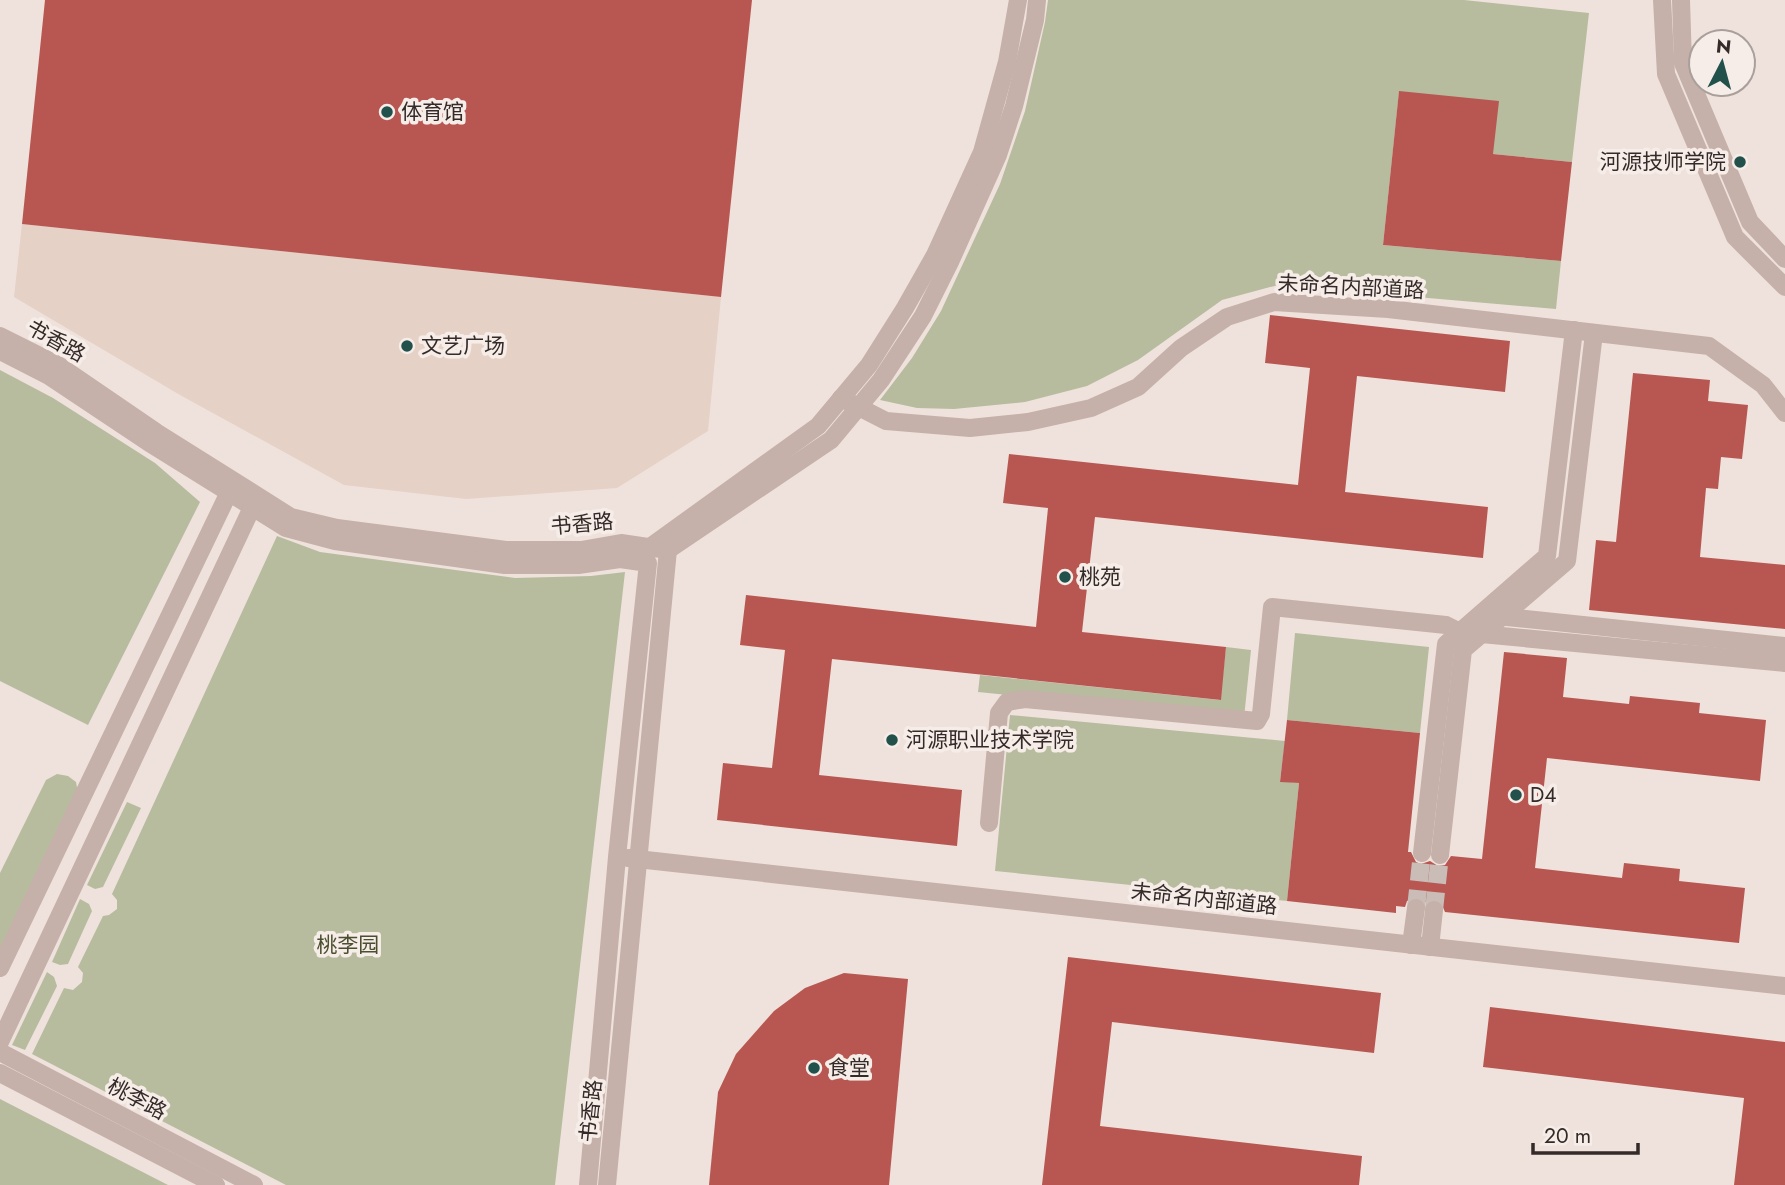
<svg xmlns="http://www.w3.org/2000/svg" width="1785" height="1185" font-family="Jost,'Noto Sans SC',sans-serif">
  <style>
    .green { fill: #b7bc9e }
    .plaza { fill: #e5d1c5 }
    .building { fill: #b85751 }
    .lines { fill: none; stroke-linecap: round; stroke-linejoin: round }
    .minor-tunnel { stroke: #cabdb8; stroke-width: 18; stroke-dasharray: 18 9; stroke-linecap: butt }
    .minor { stroke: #c5b1a9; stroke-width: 18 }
    .poi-dot { fill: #22504b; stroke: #f7ede8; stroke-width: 2.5 }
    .labels { text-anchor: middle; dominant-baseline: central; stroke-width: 7; stroke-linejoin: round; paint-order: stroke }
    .poi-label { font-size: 21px; fill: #342a28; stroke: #f7ede8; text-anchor: start }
    .street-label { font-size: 21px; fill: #342a28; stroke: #f7ede8 }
    .park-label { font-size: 21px; fill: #494f2f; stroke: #f7ede8 }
  </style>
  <rect width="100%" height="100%" fill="#efe2dc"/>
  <g class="green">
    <path d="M 1048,0 L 1464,0 L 1589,13 L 1572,162 L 1493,154 L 1399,92 L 1383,245 L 1561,261 L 1556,309 L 1278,285 L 1222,300 L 1138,360 L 1087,386 L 1025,402 L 954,409 L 917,408 L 880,400 L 912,358 L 941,311 L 1000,184 L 1025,111 L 1045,22 Z"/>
    <path d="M 0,370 L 53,398 L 155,463 L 200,502 L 88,725 L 0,681 Z"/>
    <path d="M 277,536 L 320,552 L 515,578 L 591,576 L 625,572 L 555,1185 L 286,1185 L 32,1054 L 64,988 L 73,990 L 82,982 L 83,973 L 78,967 L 103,916 L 109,915 L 117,909 L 117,900 L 112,894 Z"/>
    <path d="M 1295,633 L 1429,647 L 1420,733 L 1287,720 Z"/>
    <path d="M 1226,647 L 1251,650 L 1244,718 L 978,692 L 980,675 L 1220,700 Z"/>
    <path d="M 1010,715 L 1285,741 L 1280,781 L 1299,783 L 1287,901 L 995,871 Z"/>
    <path d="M 57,774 L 68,776 L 76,782 L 78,793 L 0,957 L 0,873 L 46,780 Z"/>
    <path d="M 127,802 L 141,808 L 103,887 L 95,889 L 87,885 Z"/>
    <path d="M 80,899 L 89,904 L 92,911 L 68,964 L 60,965 L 52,962 Z"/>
    <path d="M 47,972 L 54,977 L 57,986 L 25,1050 L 12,1045 Z"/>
    <path d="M 0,1099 L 168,1185 L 0,1185 Z"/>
  </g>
  <path class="plaza" d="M 22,224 L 721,297 L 708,431 L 617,488 L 466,499 L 344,485 L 180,395 L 14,297 Z"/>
  <g class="building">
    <path d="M 45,0 L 752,0 L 721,297 L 22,224 Z"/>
    <path d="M 1399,91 L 1499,101 L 1493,154 L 1572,162 L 1561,261 L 1383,245 Z"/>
    <path d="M 1270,315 L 1510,341 L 1505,392 L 1357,376 L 1345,492 L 1488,507 L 1483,558 L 1095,517 L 1082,632 L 1226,647 L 1221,700 L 832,659 L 819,775 L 962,790 L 957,846 L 717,820 L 723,763 L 772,768 L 785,650 L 740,645 L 746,595 L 1036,627 L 1048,508 L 1003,503 L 1009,454 L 1298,485 L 1310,368 L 1265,363 Z"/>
    <path d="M 1633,373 L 1710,380 L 1708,401 L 1748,405 L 1742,459 L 1721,457 L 1718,489 L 1706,488 L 1700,557 L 1785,565 L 1785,629 L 1589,610 L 1596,540 L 1616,542 Z"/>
    <path d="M 1504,652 L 1567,658 L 1563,697 L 1629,704 L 1630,696 L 1700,703 L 1699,713 L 1766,720 L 1760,781 L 1547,758 L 1535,868 L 1622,878 L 1624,863 L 1680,869 L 1679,881 L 1745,888 L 1739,943 L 1445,912 L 1440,900 L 1435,899 L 1426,902 L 1417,897 L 1407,901 L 1405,907 L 1396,906 L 1396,913 L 1287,901 L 1299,783 L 1280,782 L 1287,720 L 1420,733 L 1408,852 L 1411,852 L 1416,862 L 1421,864 L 1430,861 L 1438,866 L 1445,865 L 1451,856 L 1482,859 Z"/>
    <path d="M 1068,957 L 1381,993 L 1374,1053 L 1112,1022 L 1100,1126 L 1362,1156 L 1359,1185 L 1042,1185 Z"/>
    <path d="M 844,973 L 908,979 L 889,1185 L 709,1185 L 718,1092 L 736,1054 L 774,1011 L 805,988 Z"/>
    <path d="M 1490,1007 L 1785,1042 L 1785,1185 L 1734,1185 L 1744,1098 L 1483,1067 Z"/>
  </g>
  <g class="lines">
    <g class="minor-tunnel">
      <path d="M 1416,908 L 1422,853"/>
      <path d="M 1434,910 L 1440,855"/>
    </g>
    <g class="minor">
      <path d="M 1662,0 L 1666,74 L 1735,237 L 1785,287"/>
      <path d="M 1681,0 L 1683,63 L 1750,222 L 1785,259"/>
      <path d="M 0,336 L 58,365 L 156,432 L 291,517 L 337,528 L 506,550 L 581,550 L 621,543 L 668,550 L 607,1185"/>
      <path d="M 0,351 L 49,376 L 148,442 L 286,528 L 335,541 L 505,565 L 578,565 L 620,559 L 648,563 L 617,857 L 588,1185"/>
      <path d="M 841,398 L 886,421 L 970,428 L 1028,422 L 1091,408 L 1138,387 L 1181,348 L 1227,317 L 1274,302 L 1388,309 L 1709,346 L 1763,385 L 1785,413"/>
      <path d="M 668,550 L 831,440 L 881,380 L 923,316 L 950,262 L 998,155 L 1014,106 L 1035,20 L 1037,0"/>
      <path d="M 649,551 L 650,547 L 818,426 L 869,365 L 905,308 L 935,255 L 982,152 L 1007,62 L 1018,0"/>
      <path d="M 1497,616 L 1785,646"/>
      <path d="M 989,823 L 999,713 L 1007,702 L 1025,699 L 1257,721 L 1261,714 L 1272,607 L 1446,625 L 1460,632 L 1785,663"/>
      <path d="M 1422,853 L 1446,644 L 1547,556 L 1574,330"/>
      <path d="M 1440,855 L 1463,650 L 1567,561 L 1594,333"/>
      <path d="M 628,858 L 1785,986"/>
      <path d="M 1411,945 L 1416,908"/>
      <path d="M 1430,947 L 1434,910"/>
      <path d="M 0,968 L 233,484"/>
      <path d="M 0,1042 L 256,499"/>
      <path d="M 0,1052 L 254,1185"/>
      <path d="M 0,1073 L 216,1185"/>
    </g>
  </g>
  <g class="poi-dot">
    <circle cx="387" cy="112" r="7"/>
    <circle cx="1740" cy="162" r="7"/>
    <circle cx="407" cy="346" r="7"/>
    <circle cx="1065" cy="577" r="7"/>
    <circle cx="892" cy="740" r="7"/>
    <circle cx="1516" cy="795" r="7"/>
    <circle cx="814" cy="1068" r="7"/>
  </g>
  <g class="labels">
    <g class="poi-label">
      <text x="401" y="112">体育馆</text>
      <text x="1726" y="162" text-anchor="end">河源技师学院</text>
      <text x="421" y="346">文艺广场</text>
      <text x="1079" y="577">桃苑</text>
      <text x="906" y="740">河源职业技术学院</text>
      <text x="1530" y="795">D4</text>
      <text x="828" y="1068">食堂</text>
    </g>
    <g class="street-label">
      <text transform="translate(1351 287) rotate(3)">未命名内部道路</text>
      <text transform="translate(56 341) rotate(29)">书香路</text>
      <text transform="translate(582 524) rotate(-5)">书香路</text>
      <text transform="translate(1204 899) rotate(6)">未命名内部道路</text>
      <text transform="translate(137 1099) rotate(28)">桃李路</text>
      <text transform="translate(591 1111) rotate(-84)">书香路</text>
    </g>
    <g class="park-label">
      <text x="348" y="945">桃李园</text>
    </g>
  </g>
  <g transform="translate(1722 63) rotate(6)"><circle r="33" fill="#f7ede8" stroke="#a99f9b" stroke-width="2"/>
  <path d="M0-5L12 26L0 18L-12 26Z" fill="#22504b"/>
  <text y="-10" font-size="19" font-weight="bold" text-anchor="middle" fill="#342a28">N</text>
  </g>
  <path d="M1533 1143v10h105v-10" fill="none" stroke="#342a28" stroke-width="3.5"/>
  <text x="1544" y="1143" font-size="21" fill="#342a28" stroke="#f7ede8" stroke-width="5" paint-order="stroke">20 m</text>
</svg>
